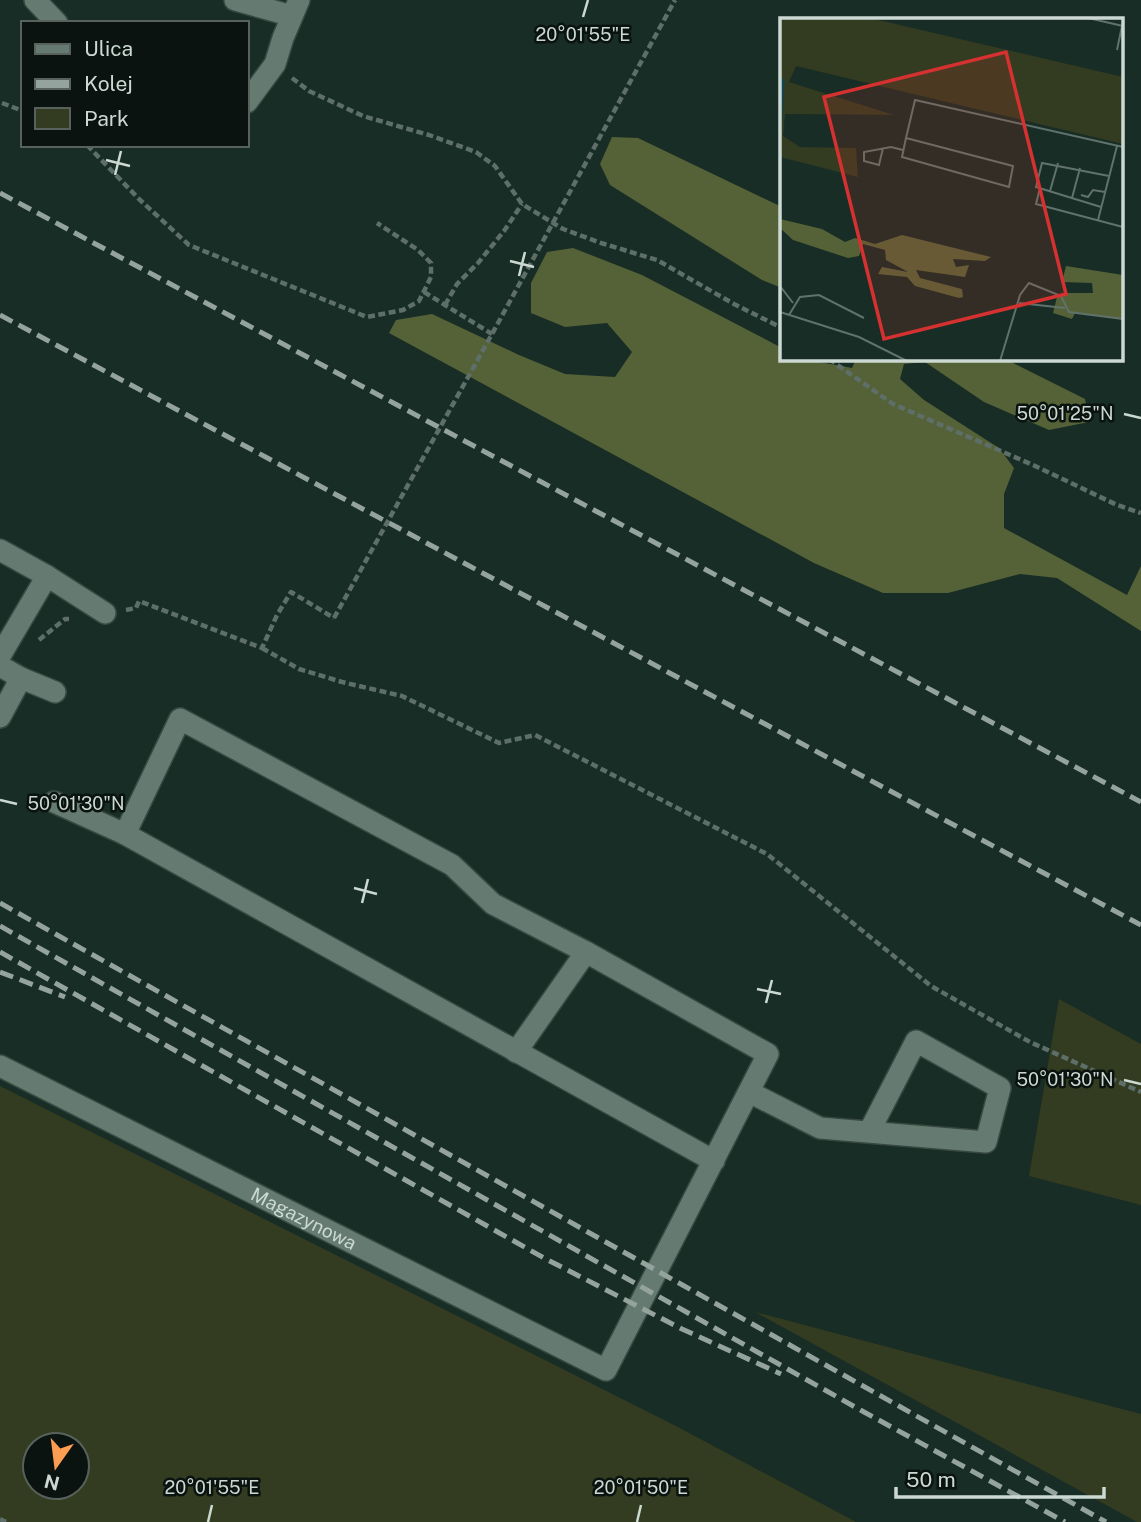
<svg xmlns="http://www.w3.org/2000/svg" width="1141" height="1522" font-family="'Public Sans',sans-serif">
  <style>
    .green { fill: #333b20; fill-rule: evenodd }
    .forest { fill: #556237 }
    .lines { fill: none; stroke-linecap: round; stroke-linejoin: round }
    .minor-casing { stroke: #374841; stroke-width: 24 }
    .path { stroke: #5d6f68; stroke-width: 4.5; stroke-dasharray: 7 3.5; stroke-linecap: butt }
    .minor { stroke: #657b72; stroke-width: 21 }
    .rail { stroke: #94a39d; stroke-width: 5; stroke-dasharray: 14 7; stroke-linecap: butt }
    .path-bridge { stroke: #5d6f68; stroke-width: 4.5; stroke-dasharray: 7 3.5; stroke-linecap: butt }
    .ticks { fill: none; stroke: #ccd9d3; stroke-width: 2.5 }
    .labels { text-anchor: middle; dominant-baseline: central; stroke-width: 5; stroke-linejoin: round; paint-order: stroke }
    .street-label { font-size: 19px; fill: #ccd9d3; stroke: #0a130f }
    .inset-river { fill: none; stroke: #12444d; stroke-width: 3.5 }
    .inset-road { fill: none; stroke: #60726b; stroke-width: 2 }
    .view { fill: #d63131; fill-opacity: 0.15; stroke: #d63131; stroke-width: 3.5 }
    .inset-edge { fill: none; stroke: #ccd9d3; stroke-width: 3.5 }
    .ticks-label { font-size: 18px; text-anchor: middle; fill: #ccd9d3; stroke: #0a130f; stroke-width: 5; stroke-linejoin: round; paint-order: stroke }
  </style>
  <rect width="100%" height="100%" fill="#182d25"/>
  <g class="green">
    <path d="M 1059,999 L 1141,1044 L 1141,1205 L 1029,1176 Z"/>
    <path d="M 0,1086 L 676,1426 L 856,1522 L 0,1522 ZM 77,1445 L 77,1487 L 35,1487 L 35,1445 Z"/>
    <path d="M 755,1312 L 1141,1414 L 1141,1522 L 1137,1522 Z"/>
  </g>
  <g class="forest">
    <path d="M 612,137 L 638,138 L 782,207 L 782,288 L 762,280 L 610,185 L 600,164 Z"/>
    <path d="M 573,248 L 642,275 L 782,348 L 782,359 L 803,359 L 852,368 L 856,359 L 1005,359 L 1085,399 L 1089,422 L 1049,430 L 984,402 L 925,362 L 904,364 L 900,379 L 924,400 L 999,448 L 1014,468 L 1004,494 L 1004,528 L 1127,595 L 1141,566 L 1141,631 L 1057,578 L 1020,574 L 948,593 L 883,593 L 814,563 L 389,333 L 396,320 L 432,314 L 519,355 L 565,374 L 615,377 L 632,352 L 607,323 L 565,327 L 531,313 L 531,283 L 547,252 Z"/>
  </g>
  <g class="lines">
    <g class="minor-casing">
      <g id="minor">
        <path d="M 35,0 L 57,23"/>
        <path d="M 235,0 L 292,16"/>
        <path d="M 247,102 L 275,64 L 283,38 L 299,0"/>
        <path d="M 0,550 L 47,576 L 0,656"/>
        <path d="M 47,576 L 105,613"/>
        <path d="M 0,666 L 21,678 L 0,717"/>
        <path d="M 21,678 L 55,692"/>
        <path d="M 54,802 L 125,834"/>
        <path d="M 516,1052 L 586,952"/>
        <path id="s1" d="M 0,1066 L 606,1370 L 768,1054 L 586,952 L 493,904 L 452,865 L 180,719 L 125,834 L 714,1161"/>
        <path d="M 749,1092 L 820,1128 L 986,1142 L 1000,1088 L 916,1041 L 869,1132"/>
      </g>
    </g>
    <g class="path">
      <path d="M 292,78 L 309,91 L 363,116 L 429,135 L 476,152 L 495,166 L 522,204 L 563,229 L 601,243 L 657,260 L 734,304 L 782,328"/>
      <path d="M 2,103 L 23,111"/>
      <path d="M 87,145 L 139,199 L 189,245 L 367,317 L 403,310 L 419,301 L 431,277 L 431,263 L 418,250 L 377,223"/>
      <path d="M 424,292 L 492,334"/>
      <path d="M 445,305 L 457,284 L 478,263 L 504,231 L 522,204"/>
      <path d="M 829,359 L 893,404 L 1033,465 L 1117,505 L 1141,513"/>
      <path d="M 126,610 L 136,608 L 139,601 L 262,648 L 277,615 L 291,592 L 334,618"/>
      <path d="M 39,640 L 65,619 L 69,619"/>
      <path d="M 262,648 L 299,669 L 342,682 L 402,696 L 499,743 L 535,735 L 767,854 L 931,986 L 1030,1042 L 1141,1092"/>
      <path d="M 0,1519 L 6,1522"/>
    </g>
    <use href="#minor" class="minor"/>
    <g class="rail">
      <path d="M 0,193 L 1141,802"/>
      <path d="M 0,315 L 1141,925"/>
      <path d="M 0,903 L 1106,1522"/>
      <path d="M 0,926 L 864,1412 L 1065,1522"/>
      <path d="M 0,952 L 544,1258 L 682,1329 L 781,1374"/>
      <path d="M 0,972 L 65,997"/>
    </g>
    <path class="path-bridge" d="M 334,618 L 492,334 L 675,0"/>
  </g>
  <path class="ticks" d="M 583,17 L 588,0M 106,160 L 130,166M 115,175 L 121,151M 510,261 L 534,267M 519,276 L 525,252M 1124,414 L 1141,418M 0,800 L 17,804M 354,888 L 377,894M 362,903 L 368,879M 757,989 L 781,994M 766,1003 L 772,980M 1124,1080 L 1141,1084M 208,1522 L 212,1505M 637,1522 L 641,1505"/>
  <g class="labels">
    <g class="street-label">
      <text stroke="none"><textPath href="#s1" startOffset="340">Magazynowa</textPath></text>
    </g>
  </g>
  <g transform="translate(780 18)">
    <rect width="343" height="343" fill="#182d25"/>
    <path d="M 0,0 L 90,0 L 343,59 L 343,126 L 16,48 L 9,64 L 114,97 L 5,96 L 3,118 L 20,129 L 76,130 L 78,159 L 0,139 Z" fill="#333b20"/>
    <path d="M 0,201 L 42,211 L 65,224 L 75,220 L 95,226 L 122,217 L 211,239 L 205,243 L 173,241 L 176,249 L 189,247 L 185,259 L 136,252 L 140,260 L 182,271 L 183,279 L 179,280 L 135,268 L 127,259 L 98,256 L 102,249 L 128,254 L 106,242 L 105,232 L 83,226 L 79,238 L 68,240 L 13,222 L 0,210 ZM 286,248 L 343,257 L 343,301 L 295,295 L 292,301 L 273,295 L 277,279 L 284,275 L 313,275 L 312,265 L 282,264 Z" fill="#556237"/>
    <path class="inset-river" d="M 0,111 L 3,61"/>
    <path class="inset-road" d="M 308,0 L 343,8M 337,32 L 342,8M 126,120 L 233,148 L 229,169 L 122,139 L 126,120 L 135,82 L 343,129M 103,130 L 99,147 L 84,143 L 84,134 L 111,129 L 123,132M 260,170 L 256,186 L 343,209M 270,173 L 278,145M 301,177 L 308,179 L 313,172 L 325,174M 292,180 L 300,150M 321,189 L 256,169 L 262,145 L 329,158M 318,202 L 337,128M 0,268 L 13,285M 239,285 L 285,290M 0,294 L 79,319 L 127,343M 9,297 L 20,279 L 39,277 L 84,300M 220,343 L 240,277 L 249,265 L 281,278 L 289,294 L 343,301"/>
    <path class="view" d="M 226,34 L 286,276 L 104,321 L 44,79 Z"/>
    <rect width="343" height="343" class="inset-edge"/>
  </g>
  <g class="ticks-label">
    <text x="583" y="41">20°01'55"E</text>
    <text x="1065" y="420">50°01'25"N</text>
    <text x="76" y="810">50°01'30"N</text>
    <text x="1065" y="1086">50°01'30"N</text>
    <text x="212" y="1494">20°01'55"E</text>
    <text x="641" y="1494">20°01'50"E</text>
  </g>
  <rect x="21" y="21" width="228" height="126" fill="#0a130f" stroke="#58625d" stroke-width="2"/>
  <rect x="35" y="44" width="35" height="10" fill="#657b72" stroke="#58625d" stroke-width="2"/>
  <text x="84" y="56" font-size="21" fill="#ccd9d3">Ulica</text>
  <rect x="35" y="79" width="35" height="10" fill="#94a39d" stroke="#58625d" stroke-width="2"/>
  <text x="84" y="91" font-size="21" fill="#ccd9d3">Kolej</text>
  <rect x="35" y="108" width="35" height="21" fill="#333b20" stroke="#58625d" stroke-width="2"/>
  <text x="84" y="126" font-size="21" fill="#ccd9d3">Park</text>
  <g transform="translate(56 1466) rotate(194)"><circle r="33" fill="#0a130f" stroke="#58625d" stroke-width="2"/>
  <path d="M0-5L12 26L0 18L-12 26Z" fill="#fc9d52"/>
  <text y="-10" font-size="19" font-weight="bold" text-anchor="middle" fill="#ccd9d3">N</text>
  </g>
  <path d="M896 1487v10h208v-10" fill="none" stroke="#ccd9d3" stroke-width="3.5"/>
  <text x="906" y="1487" font-size="21" fill="#ccd9d3" stroke="#0a130f" stroke-width="5" paint-order="stroke">50 m</text>
</svg>
